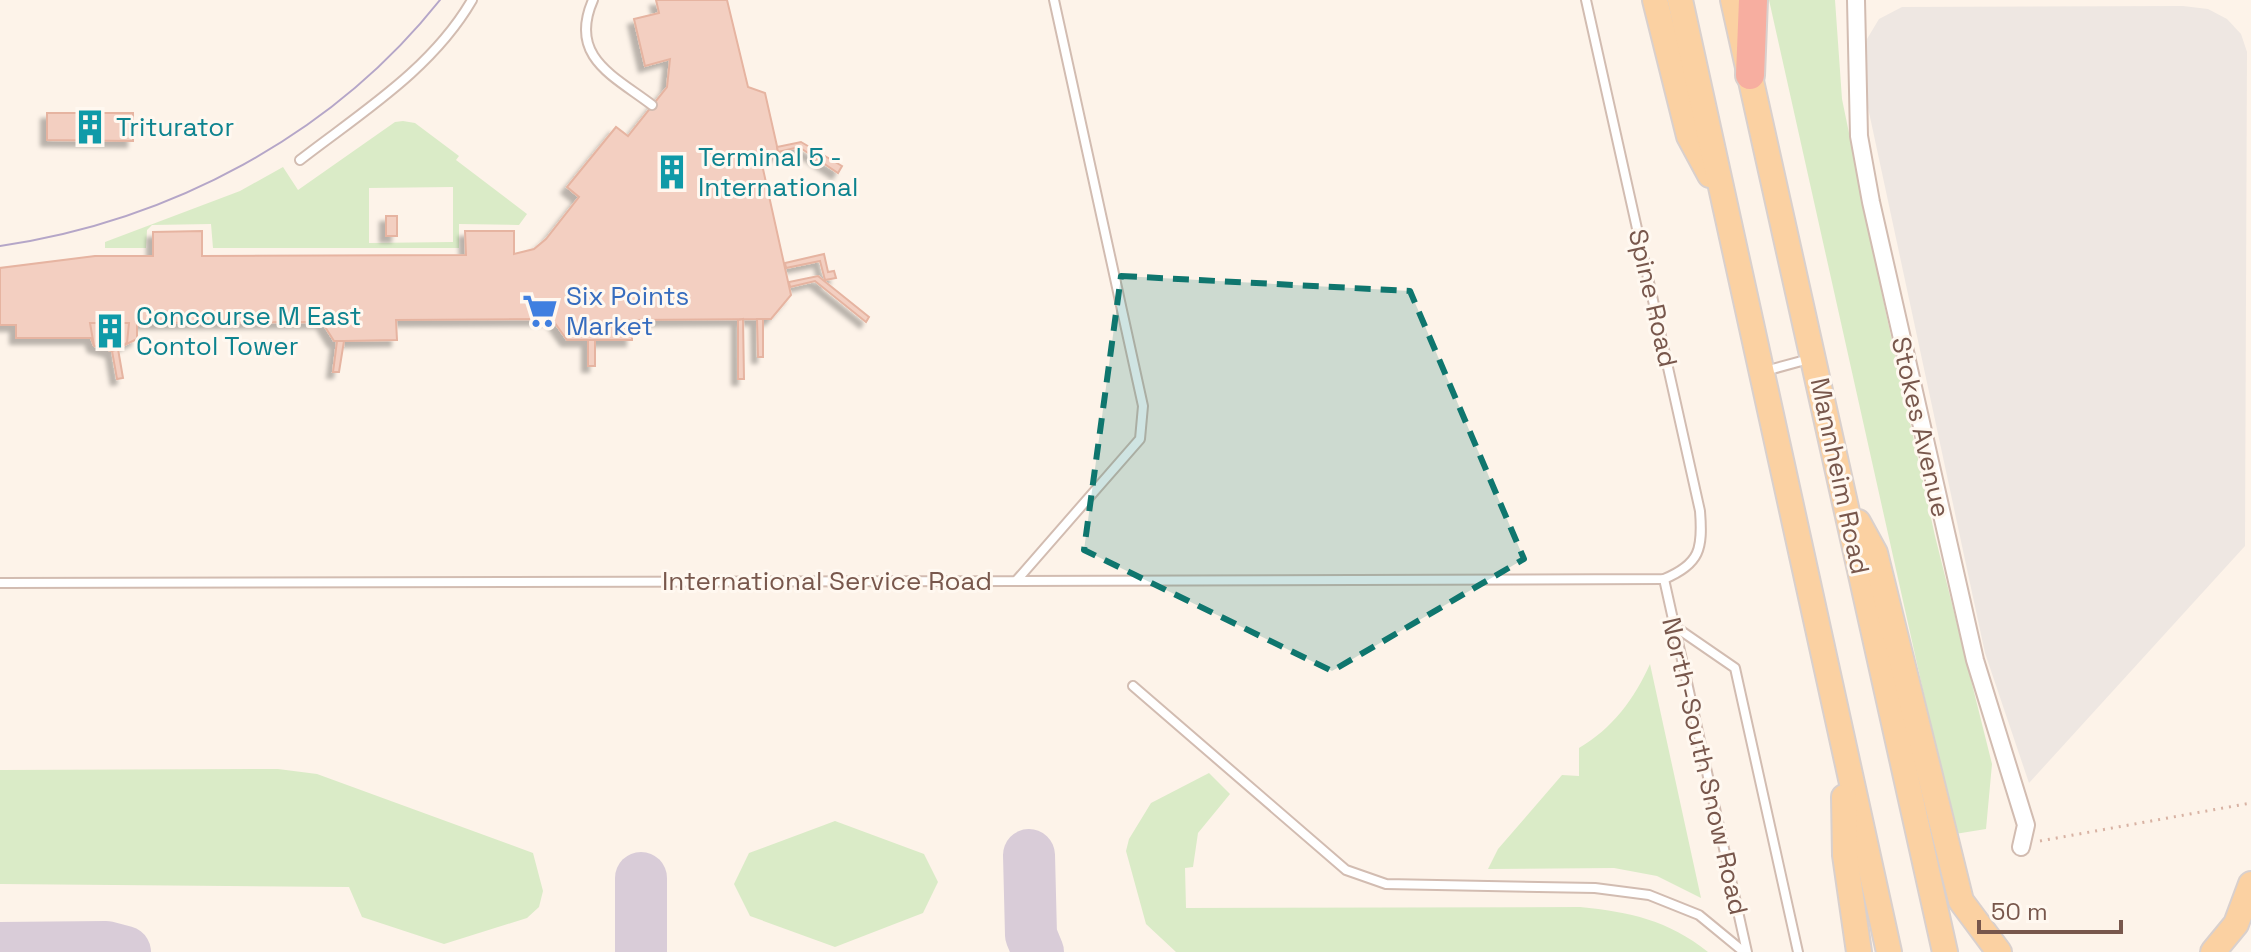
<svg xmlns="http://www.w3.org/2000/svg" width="2251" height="952" font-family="'Space Grotesk',sans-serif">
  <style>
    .industrial { fill: #eee7e2 }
    .green { fill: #daebc7; fill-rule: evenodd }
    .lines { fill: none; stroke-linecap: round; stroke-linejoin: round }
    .taxiway { stroke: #d9ccd8; stroke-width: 52 }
    .building { fill: #f3cfc1; stroke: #e6b4a1; stroke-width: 2; filter: url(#shadow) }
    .service-casing { stroke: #d2bcb1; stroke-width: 12 }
    .minor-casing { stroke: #d2bcb1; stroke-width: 20 }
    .primary-casing { stroke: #d9d0cd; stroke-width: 28 }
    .motorway-casing { stroke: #d9d0cd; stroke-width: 32 }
    .path { stroke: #d8b2a3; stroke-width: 3; stroke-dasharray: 2 6; stroke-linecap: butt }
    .service { stroke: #fff; stroke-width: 8 }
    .minor { stroke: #fff; stroke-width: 16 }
    .primary { stroke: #fbd1a2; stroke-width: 24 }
    .motorway { stroke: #f7aea0; stroke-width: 28 }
    .tram { stroke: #b5a6c8; stroke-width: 2 }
    .marked { fill: #0f766e; fill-opacity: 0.2; stroke: #0f766e; stroke-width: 6; stroke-dasharray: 16 10; stroke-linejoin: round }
    .labels { text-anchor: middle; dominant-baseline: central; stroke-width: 6; stroke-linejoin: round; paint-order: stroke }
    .culture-label { font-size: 26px; fill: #0d838f; stroke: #fff8f0; text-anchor: start }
    .shop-label { font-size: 26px; fill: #366cbe; stroke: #fff8f0; text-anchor: start }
    .street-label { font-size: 26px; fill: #78574c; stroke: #fff8f0 }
  </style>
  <defs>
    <filter id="shadow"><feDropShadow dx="-6" dy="6" stdDeviation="2" flood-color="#0004"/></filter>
  </defs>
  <rect width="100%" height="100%" fill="#fdf3e9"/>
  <path class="industrial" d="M 2183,6 L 2208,9 L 2227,19 L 2241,34 L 2247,52 L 2245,546 L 2029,783 L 1985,653 L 1867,103 L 1867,39 L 1879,19 L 1902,7 Z"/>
  <g class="green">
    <path d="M 1769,0 L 1835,0 L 1842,99 L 1886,313 L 1935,536 L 1992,764 L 1986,829 L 1955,834 Z"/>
    <path d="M 403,121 L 415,123 L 459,156 L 456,160 L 527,214 L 519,225 L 459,224 L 459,248 L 213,248 L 211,224 L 152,225 L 147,230 L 146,248 L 105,248 L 105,242 L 240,191 L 283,167 L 298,190 L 395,122 ZM 453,187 L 453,242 L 369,243 L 369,188 Z"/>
    <path d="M 1650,664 L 1701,898 L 1657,876 L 1614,868 L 1488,869 L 1498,849 L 1562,775 L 1579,776 L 1579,748 C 1612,729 1635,698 1650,664 Z"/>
    <path d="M 278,769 L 317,774 L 533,853 L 543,891 L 539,907 L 527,918 L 444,944 L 362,917 L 349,887 L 0,884 L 0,770 Z"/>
    <path d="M 1209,773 L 1230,794 L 1198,833 L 1193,867 L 1185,868 L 1186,908 L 1580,907 C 1630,912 1668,920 1708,952 L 1176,952 L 1146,924 L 1126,851 L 1129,839 L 1151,803 Z"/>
    <path d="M 835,821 L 924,854 L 938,882 L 923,913 L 835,947 L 750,916 L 734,884 L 749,853 Z"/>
  </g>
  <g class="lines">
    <g class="taxiway">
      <path d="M 1029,855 L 1031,935 L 1038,952"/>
      <path d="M 641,878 L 641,952"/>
      <path d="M 0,948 L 106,947 L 125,952"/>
    </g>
  </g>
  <g class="building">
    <path d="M 656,0 L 727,0 L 748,87 L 765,93 L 779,155 L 761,160 L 791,295 L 771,319 L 632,320 L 632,340 L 567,340 L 552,319 L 396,320 L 397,340 L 344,341 L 334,341 L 322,322 L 137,323 L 137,339 L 112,351 L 94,346 L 91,338 L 16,338 L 16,325 L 0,325 L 0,268 L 95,256 L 153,256 L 153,232 L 202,231 L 202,256 L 466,255 L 465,231 L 514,231 L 514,254 L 534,249 L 546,239 L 579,197 L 567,187 L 616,127 L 628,136 L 667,87 L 670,59 L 645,66 L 634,19 L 659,13 Z"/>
    <path d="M 47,113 L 133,113 L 133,141 L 47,140 Z"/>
    <path d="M 801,142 L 842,166 L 838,173 L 799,147 L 778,152 L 777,147 Z"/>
    <rect x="386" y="216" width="11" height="20"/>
    <path d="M 824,254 L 828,272 L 834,271 L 836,278 L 825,280 L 820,261 L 786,268 L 785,263 Z"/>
    <path d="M 818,276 L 869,317 L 866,322 L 815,281 L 790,287 L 789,282 Z"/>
    <path d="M 743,319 L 744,379 L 738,379 L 738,320 Z"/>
    <path d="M 757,319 L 763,319 L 763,357 L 758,357 Z"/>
    <path d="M 90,323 L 129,323 L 127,343 L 112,351 L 94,346 Z"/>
    <rect x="588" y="340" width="7" height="26"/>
    <path d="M 337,341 L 344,341 L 339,372 L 333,372 Z"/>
    <path d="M 118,349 L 123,378 L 117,379 L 112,351 Z"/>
  </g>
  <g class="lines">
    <g class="service-casing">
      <g id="service">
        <path d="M 593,0 C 568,57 614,76 652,105"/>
        <path d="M 300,160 C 362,112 432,69 472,0"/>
        <path d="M 1765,371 L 1809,359"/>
        <path d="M 1664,579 L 1747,952"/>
        <path d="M 1016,581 L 1664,579 C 1700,564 1703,549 1700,511 L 1586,0"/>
        <path d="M 0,583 L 1016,581 L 1140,439 L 1143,406 L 1054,0"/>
        <path d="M 1674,626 L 1735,668 L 1798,952"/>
        <path d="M 1133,686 L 1346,870 L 1386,884 L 1595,888 L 1649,895 L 1699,915 L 1744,952"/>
      </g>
    </g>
    <g class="minor-casing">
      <path id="minor" d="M 1856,0 L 1859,136 L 1871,202 L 1975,660 L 2026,825 L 2021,847"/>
    </g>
    <g class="primary-casing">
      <g id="primary">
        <path d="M 1655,0 L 1689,136 L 1710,175"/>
        <path d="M 1680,0 L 1889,952"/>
        <path d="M 1733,0 L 1945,952"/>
        <path d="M 1858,522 L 1875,553 L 1961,901 L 1999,952"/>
        <path d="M 1844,797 L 1845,855 L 1859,952"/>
        <path d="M 2213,952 L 2236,924 L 2251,884"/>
      </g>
    </g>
    <g class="motorway-casing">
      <path id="motorway" d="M 1750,75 L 1753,0"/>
    </g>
    <path class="path" d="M 2040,841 L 2251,803"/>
    <use href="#service" class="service"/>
    <use href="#minor" class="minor"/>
    <use href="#primary" class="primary"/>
    <use href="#motorway" class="motorway"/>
    <path class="tram" d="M 0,246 C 170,221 332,136 440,0"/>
  </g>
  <path class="marked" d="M 1121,276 L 1410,291 L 1524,559 L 1332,671 L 1084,550 Z"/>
  <defs>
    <g id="building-bare" transform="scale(2.76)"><path d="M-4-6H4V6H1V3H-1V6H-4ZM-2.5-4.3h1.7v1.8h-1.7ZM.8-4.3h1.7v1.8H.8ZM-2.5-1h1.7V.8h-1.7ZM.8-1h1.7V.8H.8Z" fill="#0f9aa8" stroke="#fff8f0" stroke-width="2.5" paint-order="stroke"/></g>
    <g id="supermarket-bare" transform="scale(2.76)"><path d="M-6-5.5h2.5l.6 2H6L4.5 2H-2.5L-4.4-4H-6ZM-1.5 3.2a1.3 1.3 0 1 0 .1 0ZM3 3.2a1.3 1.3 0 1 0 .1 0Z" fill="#3f7fe0" stroke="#fff8f0" stroke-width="2.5" paint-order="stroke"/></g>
  </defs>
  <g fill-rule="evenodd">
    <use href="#building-bare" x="90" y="127"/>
    <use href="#building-bare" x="672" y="172"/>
    <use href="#supermarket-bare" x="540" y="311"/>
    <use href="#building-bare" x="110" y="331"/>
  </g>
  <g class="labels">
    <g class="culture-label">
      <text x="116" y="127">Triturator</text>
      <text x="698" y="157">Terminal 5 -<tspan x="698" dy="30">International</tspan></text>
      <text x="136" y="316">Concourse M East<tspan x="136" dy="30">Contol Tower</tspan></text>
    </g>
    <g class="shop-label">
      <text x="566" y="296">Six Points<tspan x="566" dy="30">Market</tspan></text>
    </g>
    <g class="street-label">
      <text transform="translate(1653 298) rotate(77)">Spine Road</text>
      <text transform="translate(1921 427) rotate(77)">Stokes Avenue</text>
      <text transform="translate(1840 476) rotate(78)">Mannheim Road</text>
      <text x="827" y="581">International Service Road</text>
      <text transform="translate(1705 766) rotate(77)">North-South Snow Road</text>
    </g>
  </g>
  <path d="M1979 920v12h142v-12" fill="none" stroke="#78574c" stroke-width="4"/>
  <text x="1991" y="920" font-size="24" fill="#78574c" stroke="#fff8f0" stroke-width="6" paint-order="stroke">50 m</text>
</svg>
